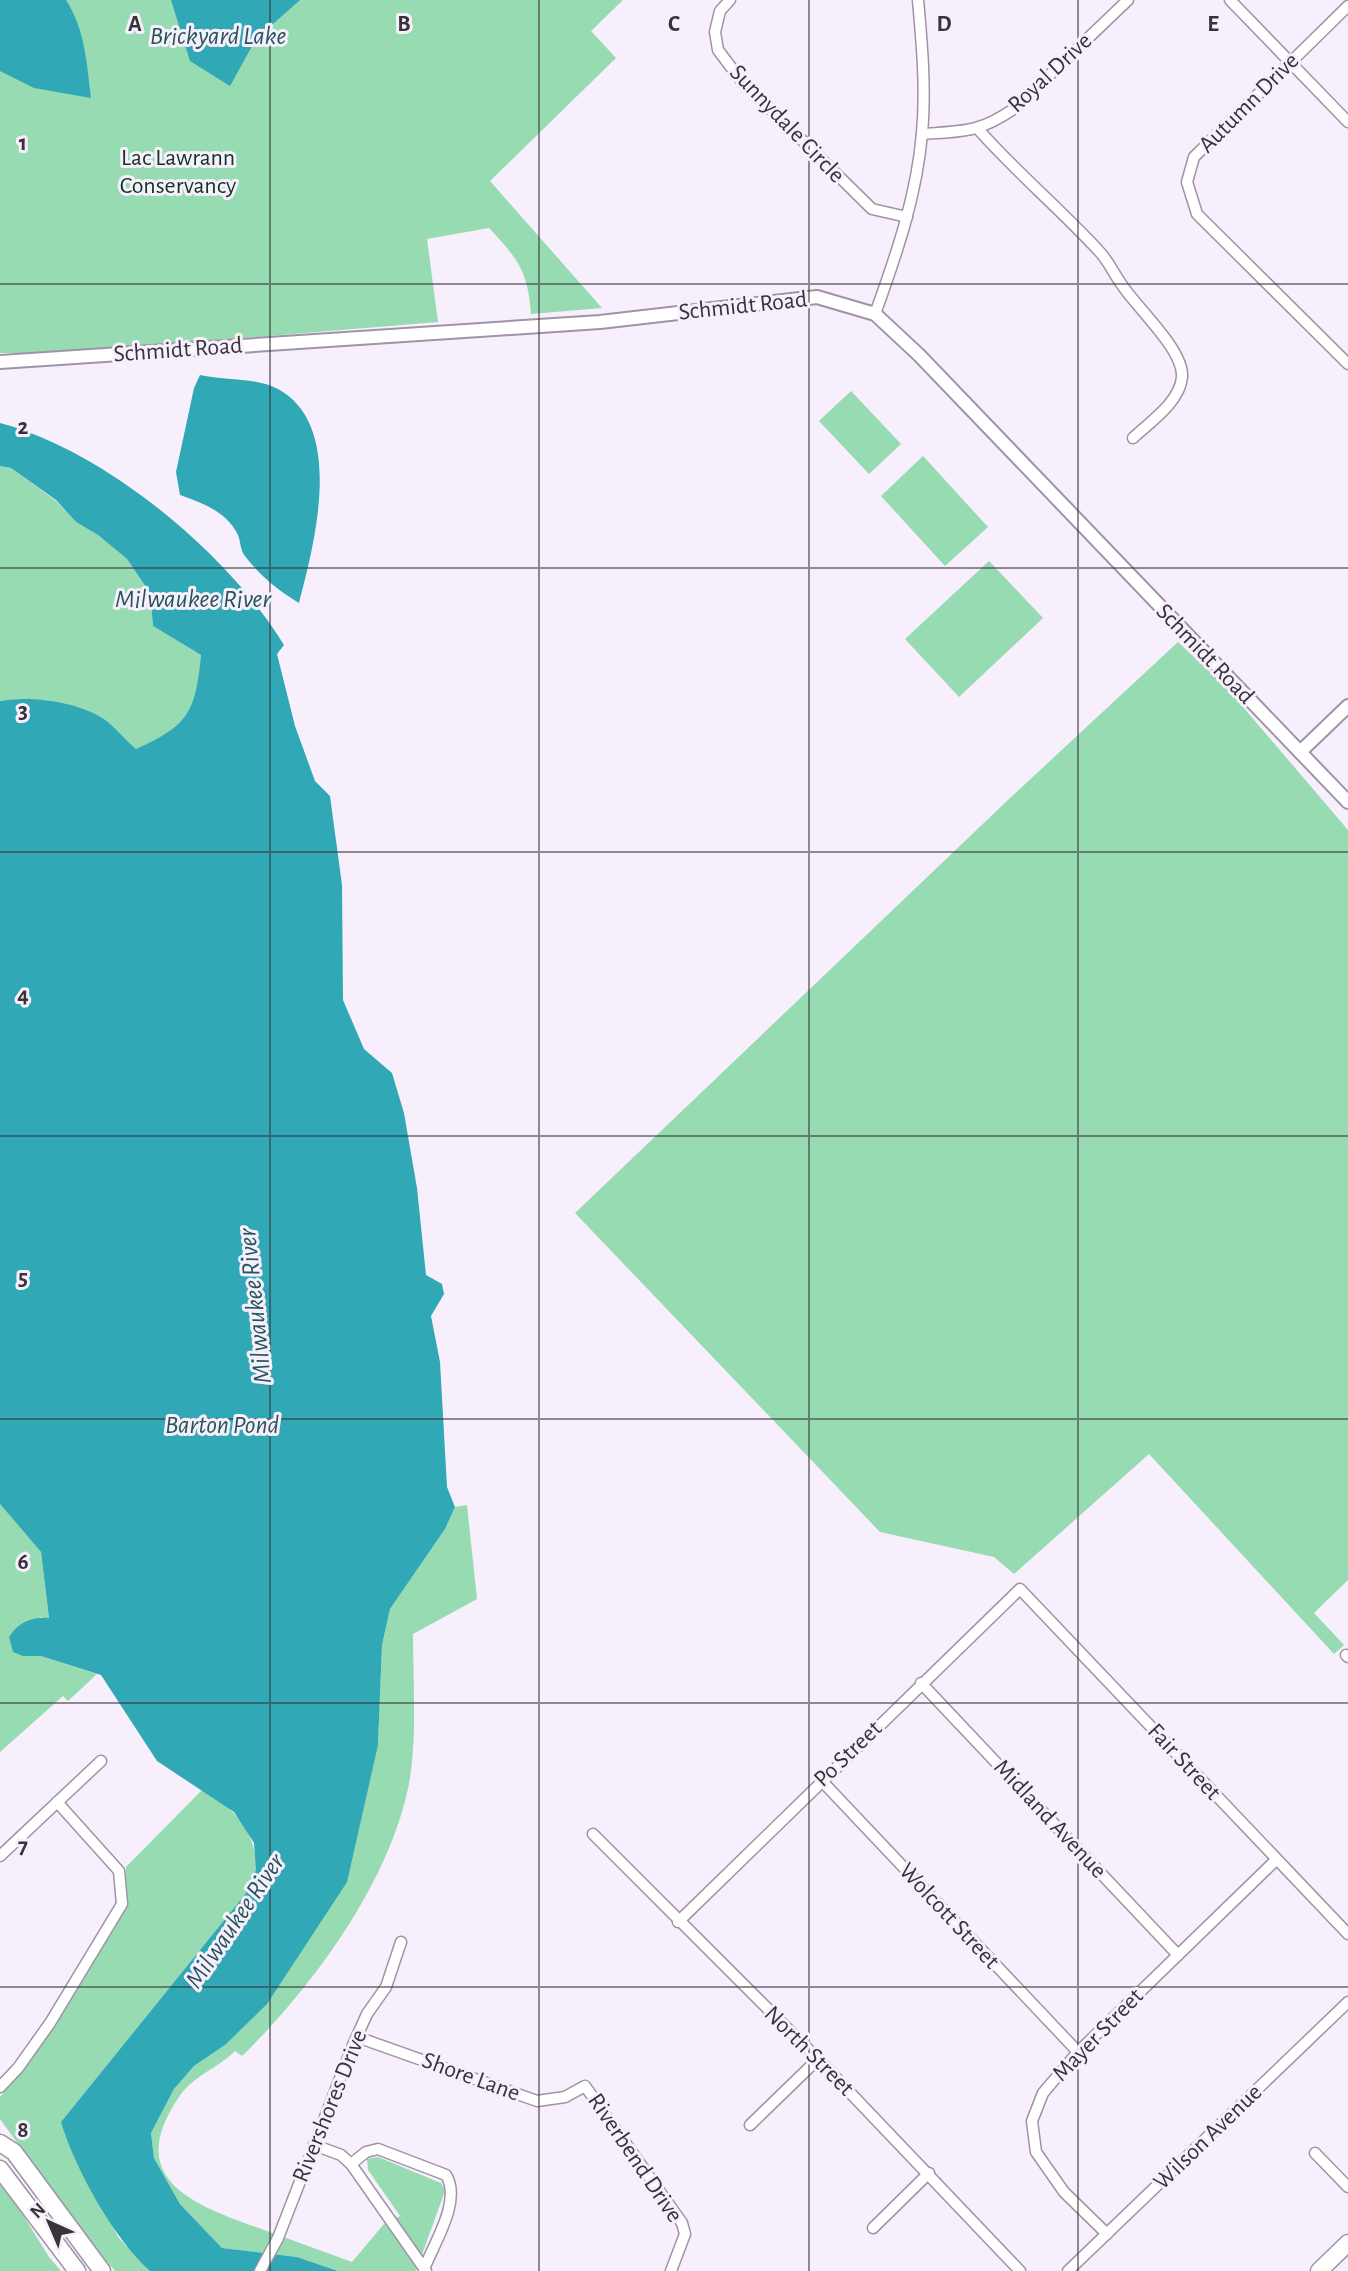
<svg xmlns="http://www.w3.org/2000/svg" width="1348" height="2271" font-family="'Alegreya Sans',sans-serif">
  <style>
    .green { fill: #96dbb1 }
    .water { fill: #30a8b6 }
    .lines { fill: none; stroke-linecap: round; stroke-linejoin: round }
    .minor-casing { stroke: #a092a7; stroke-width: 13 }
    .tertiary-casing { stroke: #a092a7; stroke-width: 16 }
    .primary-casing { stroke: #a092a7; stroke-width: 19 }
    .minor { stroke: #fff; stroke-width: 10 }
    .tertiary { stroke: #fff; stroke-width: 12 }
    .primary { stroke: #fff; stroke-width: 16 }
    .grid { fill: none; stroke: #38323b; stroke-width: 2; stroke-opacity: 0.55 }
    .labels { text-anchor: middle; dominant-baseline: central; stroke-width: 6; stroke-linejoin: round; paint-order: stroke }
    .street-label { font-size: 24px; fill: #38323b; stroke: #f8effc }
    .park-label { font-size: 24px; fill: #113421; stroke: #f8effc }
    .water-label { font-size: 26px; font-style: italic; fill: #24555b; stroke: #f8effc }
    .grid-label { font-size: 23px; text-anchor: middle; font-weight: bold; fill: #38323b; stroke: #f8effc; stroke-width: 6; stroke-linejoin: round; paint-order: stroke }
  </style>
  <rect width="100%" height="100%" fill="#f8effc"/>
  <g class="green">
    <path d="M 0,0 L 623,0 L 591,31 L 616,58 L 490,181 L 602,308 L 531,314 C 528,271 518,259 489,228 L 427,239 L 438,322 L 64,353 L 0,353 Z"/>
    <path d="M 851,391 L 901,444 L 869,474 L 819,421 Z"/>
    <path d="M 923,456 L 988,527 L 945,566 L 881,496 Z"/>
    <path d="M 0,466 L 11,468 L 56,501 L 76,522 L 98,535 L 127,559 L 150,593 L 153,626 L 201,655 C 195,713 190,725 136,749 C 126,741 117,729 108,722 C 82,705 29,695 0,701 Z"/>
    <path d="M 989,561 L 1043,618 L 959,697 L 905,639 Z"/>
    <path d="M 1178,642 L 1226,687 L 1348,830 L 1348,1580 L 1314,1613 L 1344,1645 L 1334,1654 L 1149,1454 L 1014,1574 L 994,1557 L 880,1532 L 575,1213 L 1009,799 Z"/>
    <path d="M 0,1504 L 41,1552 L 49,1619 L 40,1617 L 23,1656 L 41,1656 L 97,1674 L 68,1701 L 63,1696 L 0,1752 Z"/>
    <path d="M 467,1505 L 477,1599 L 413,1634 C 413,1681 417,1732 410,1778 C 393,1878 313,1987 242,2056 L 235,2051 C 219,2067 194,2076 181,2094 C 123,2176 188,2203 256,2227 C 288,2239 320,2250 352,2262 L 384,2224 L 400,2216 L 368,2170 L 367,2159 L 378,2157 L 441,2183 L 445,2191 L 416,2271 L 338,2271 L 297,2257 L 222,2248 L 180,2204 L 154,2158 L 151,2133 L 174,2089 L 194,2066 L 225,2045 L 378,1745 L 382,1645 L 390,1609 L 445,1529 L 455,1507 Z"/>
    <path d="M 202,1790 C 231,1804 257,1833 256,1867 C 256,1876 250,1885 246,1893 L 61,2122 L 118,2237 L 150,2271 L 115,2271 L 84,2235 L 0,2119 L 0,2097 L 34,2052 L 125,1896 L 126,1867 Z"/>
    <path d="M 0,2178 L 49,2257 L 61,2271 L 0,2271 Z"/>
  </g>
  <g class="water">
    <path d="M 0,0 L 66,0 C 85,29 87,64 91,98 L 34,88 L 0,71 Z"/>
    <path d="M 171,0 L 300,0 L 256,39 L 230,86 L 190,61 Z"/>
    <path d="M 200,375 C 225,381 256,377 278,389 C 346,426 314,545 299,603 C 279,591 259,575 245,556 C 240,550 241,542 238,535 C 227,512 203,503 180,495 L 176,472 L 194,388 Z"/>
    <path d="M 0,423 C 105,451 228,553 284,645 L 277,654 L 295,726 L 315,781 L 330,796 L 342,885 L 343,1000 L 364,1049 L 392,1073 L 404,1113 L 417,1188 L 426,1275 L 442,1284 L 444,1294 L 431,1316 L 440,1362 L 447,1487 L 455,1507 L 445,1529 L 390,1609 L 382,1645 L 378,1745 L 347,1882 L 267,2004 L 225,2045 L 194,2066 L 174,2089 L 151,2133 L 154,2158 L 180,2204 L 222,2248 L 297,2257 L 338,2271 L 150,2271 C 114,2239 75,2169 61,2122 L 246,1893 L 256,1870 L 254,1843 L 234,1812 L 157,1761 L 101,1675 L 41,1656 L 23,1656 L 13,1652 L 9,1637 C 18,1622 33,1616 49,1618 L 41,1552 L 0,1504 L 0,701 C 30,695 83,702 108,722 C 118,730 126,741 136,749 C 189,725 195,713 201,655 L 153,626 L 150,593 L 127,559 L 98,535 L 76,522 L 56,500 L 11,468 L 0,466 Z"/>
  </g>
  <g class="lines">
    <g class="minor-casing">
      <g id="minor">
        <path d="M 730,0 L 720,11 L 715,32 L 718,50 L 740,79 L 872,209 L 907,217"/>
        <path d="M 1230,0 L 1348,122"/>
        <path d="M 1348,6 L 1194,157 L 1187,182 L 1197,214 L 1348,364"/>
        <path d="M 978,129 C 1016,172 1059,208 1098,250 C 1108,260 1114,274 1122,285 C 1137,308 1184,350 1182,377 C 1180,402 1150,422 1133,438"/>
        <path d="M 922,134 C 964,131 979,133 1015,108 L 1128,0"/>
        <path d="M 875,314 C 896,256 917,195 922,133 C 926,89 922,44 918,0"/>
        <path d="M 1346,1655 L 1348,1657"/>
        <path d="M 921,1683 L 1178,1955"/>
        <path d="M 821,1780 L 1078,2052"/>
        <path d="M 593,1834 L 818,2059 L 1020,2271"/>
        <path d="M 0,1856 L 101,1761"/>
        <path d="M 678,1922 L 1020,1589 L 1348,1934"/>
        <path d="M 357,2037 L 537,2101 L 565,2097 L 585,2086 L 682,2223 L 685,2234 L 671,2271"/>
        <path d="M 0,2087 L 18,2068 L 50,2023 L 122,1904 L 119,1871 L 57,1802"/>
        <path d="M 750,2125 L 818,2059"/>
        <path d="M 314,2145 L 341,2155 L 351,2164 L 426,2271"/>
        <path d="M 1315,2153 L 1348,2187"/>
        <path d="M 351,2164 L 366,2152 L 378,2149 L 446,2175 C 462,2201 434,2243 424,2269"/>
        <path d="M 873,2228 L 929,2173"/>
        <path d="M 1107,2234 L 1064,2192 L 1036,2152 L 1032,2121 L 1043,2093 L 1078,2052 L 1276,1860"/>
        <path d="M 260,2271 L 278,2238 L 353,2045 L 367,2014 L 386,1987 L 401,1942"/>
        <path d="M 1068,2271 L 1348,2002"/>
      </g>
    </g>
    <g class="tertiary-casing">
      <g id="tertiary">
        <path d="M 0,362 L 600,322 L 817,297 L 875,314 L 919,355 L 1348,802"/>
        <path d="M 1300,752 L 1348,706"/>
      </g>
    </g>
    <g class="primary-casing">
      <g id="primary">
        <path d="M 0,2143 L 14,2152 L 102,2271"/>
        <path d="M 0,2169 L 77,2271"/>
        <path d="M 1319,2271 L 1348,2243"/>
      </g>
    </g>
    <use href="#minor" class="minor"/>
    <use href="#tertiary" class="tertiary"/>
    <use href="#primary" class="primary"/>
  </g>
  <path class="grid" d="M 270,0 L 270,2271M 539,0 L 539,2271M 809,0 L 809,2271M 1078,0 L 1078,2271M 0,284 L 1348,284M 0,568 L 1348,568M 0,852 L 1348,852M 0,1136 L 1348,1136M 0,1419 L 1348,1419M 0,1703 L 1348,1703M 0,1987 L 1348,1987"/>
  <g class="labels">
    <g class="street-label">
      <text transform="translate(1050 73) rotate(-43)">Royal Drive</text>
      <text transform="translate(1249 103) rotate(-45)">Autumn Drive</text>
      <text transform="translate(787 124) rotate(46)">Sunnydale Circle</text>
      <text transform="translate(743 306) rotate(-6)">Schmidt Road</text>
      <text transform="translate(178 350) rotate(-4)">Schmidt Road</text>
      <text transform="translate(1205 654) rotate(46)">Schmidt Road</text>
      <text transform="translate(848 1754) rotate(-44)">Po Street</text>
      <text transform="translate(1184 1762) rotate(47)">Fair Street</text>
      <text transform="translate(1050 1819) rotate(47)">Midland Avenue</text>
      <text transform="translate(949 1916) rotate(47)">Wolcott Street</text>
      <text transform="translate(1098 2035) rotate(-46)">Mayer Street</text>
      <text transform="translate(809 2051) rotate(45)">North Street</text>
      <text transform="translate(471 2077) rotate(20)">Shore Lane</text>
      <text transform="translate(330 2106) rotate(-68)">Rivershores Drive</text>
      <text transform="translate(1208 2137) rotate(-44)">Wilson Avenue</text>
      <text transform="translate(635 2158) rotate(56)">Riverbend Drive</text>
    </g>
    <g class="park-label">
      <text x="178" y="158">Lac Lawrann<tspan x="178" dy="28">Conservancy</tspan></text>
    </g>
    <g class="water-label">
      <text x="218" y="36">Brickyard Lake</text>
      <text x="193" y="599">Milwaukee River</text>
      <text transform="translate(255 1306) rotate(-96)">Milwaukee River</text>
      <text x="222" y="1425">Barton Pond</text>
      <text transform="translate(235 1921) rotate(-56)">Milwaukee River</text>
    </g>
  </g>
  <g class="grid-label">
    <text x="135" y="31">A</text>
    <text x="404" y="31">B</text>
    <text x="674" y="31">C</text>
    <text x="944" y="31">D</text>
    <text x="1213" y="31">E</text>
    <text x="23" y="150">1</text>
    <text x="23" y="434">2</text>
    <text x="23" y="718">3</text>
    <text x="23" y="1002">4</text>
    <text x="23" y="1285">5</text>
    <text x="23" y="1569">6</text>
    <text x="23" y="1853">7</text>
    <text x="23" y="2137">8</text>
  </g>
  <g transform="translate(49 2222) rotate(316)" stroke="#f8effc" stroke-width="5" paint-order="stroke">
  <path d="M0-5L12 26L0 18L-12 26Z" fill="#38323b"/>
  <text y="-10" font-size="19" font-weight="bold" text-anchor="middle" fill="#38323b">N</text>
  </g>
</svg>
